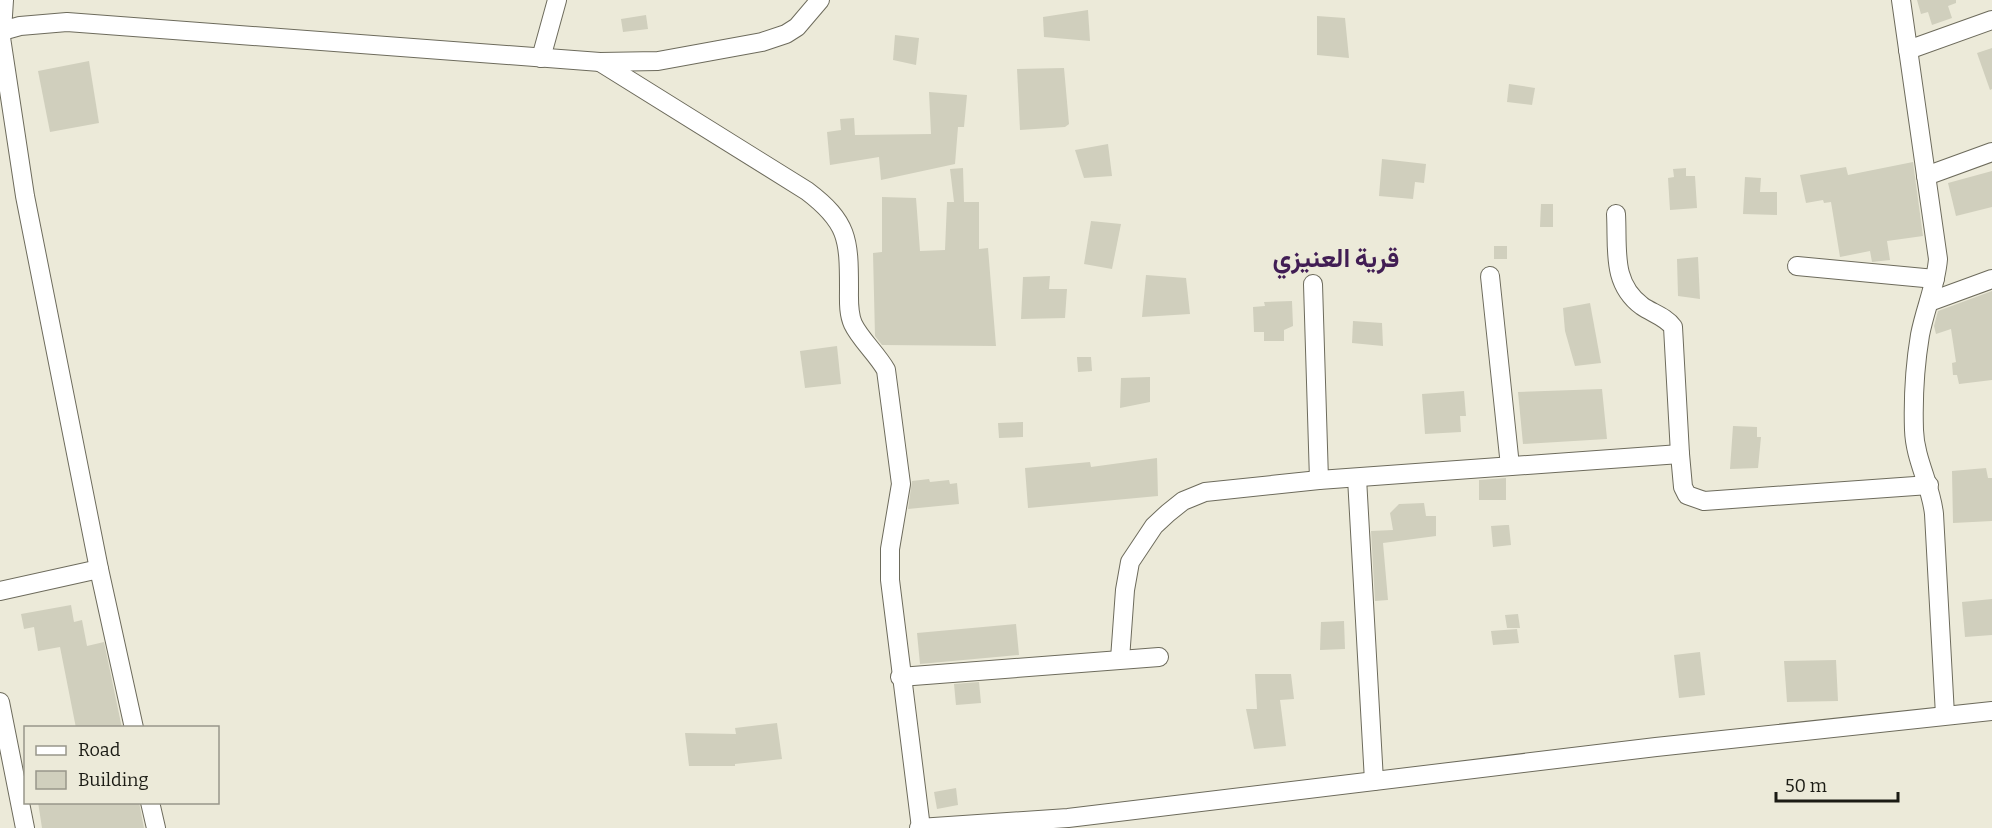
<svg xmlns="http://www.w3.org/2000/svg" width="1992" height="828" font-family="Bitter,Vazirmatn,serif">
  <style>
    .building { fill: #d0cfbd }
    .lines { fill: none; stroke-linecap: round; stroke-linejoin: round }
    .street-casing { stroke: #6d6b5c; stroke-width: 20 }
    .street { stroke: #fff; stroke-width: 18 }
    .labels { text-anchor: middle; dominant-baseline: central; stroke-width: 4.5; stroke-linejoin: round; paint-order: stroke }
    .district-label { font-size: 26px; font-weight: bold; fill: #411d54; stroke: #ecead9 }
  </style>
  <rect width="100%" height="100%" fill="#ecead9"/>
  <g class="building">
    <path d="M 1917,0 L 1956,0 L 1956,3 L 1948,6 L 1952,18 L 1932,25 L 1928,12 L 1921,14 Z"/>
    <path d="M 1088,10 L 1090,41 L 1044,37 L 1043,17 Z"/>
    <path d="M 646,15 L 648,29 L 623,32 L 621,19 Z"/>
    <path d="M 1317,16 L 1345,18 L 1349,58 L 1317,55 Z"/>
    <path d="M 895,35 L 919,38 L 916,65 L 893,60 Z"/>
    <path d="M 1992,48 L 1992,89 L 1990,90 L 1977,53 Z"/>
    <path d="M 89,61 L 99,123 L 50,132 L 38,71 Z"/>
    <path d="M 1064,68 L 1069,124 L 1065,127 L 1020,130 L 1017,69 Z"/>
    <path d="M 1509,84 L 1535,88 L 1532,105 L 1507,102 Z"/>
    <path d="M 929,92 L 967,95 L 964,127 L 958,127 L 955,164 L 881,180 L 879,157 L 830,165 L 827,132 L 841,130 L 840,119 L 854,118 L 855,135 L 931,134 Z"/>
    <path d="M 1108,144 L 1112,176 L 1084,178 L 1075,150 Z"/>
    <path d="M 1382,159 L 1426,164 L 1424,183 L 1415,182 L 1413,199 L 1379,196 Z"/>
    <path d="M 1913,162 L 1923,236 L 1887,241 L 1890,260 L 1872,262 L 1870,251 L 1840,257 L 1831,202 L 1824,203 L 1823,200 L 1806,203 L 1800,175 L 1846,167 L 1848,175 Z"/>
    <path d="M 963,168 L 964,202 L 979,202 L 979,249 L 988,248 L 996,346 L 882,345 L 875,336 L 873,253 L 882,252 L 882,197 L 916,198 L 920,251 L 945,250 L 947,202 L 954,202 L 950,169 Z"/>
    <path d="M 1686,168 L 1686,176 L 1695,176 L 1697,208 L 1670,210 L 1668,178 L 1674,177 L 1673,169 Z"/>
    <path d="M 1992,171 L 1992,207 L 1956,216 L 1948,183 Z"/>
    <path d="M 1745,177 L 1761,178 L 1760,192 L 1777,192 L 1777,215 L 1743,214 Z"/>
    <path d="M 1541,204 L 1553,204 L 1553,227 L 1540,227 Z"/>
    <path d="M 1091,221 L 1121,224 L 1112,269 L 1084,264 Z"/>
    <rect x="1494" y="246" width="13" height="13"/>
    <path d="M 1698,257 L 1700,299 L 1678,296 L 1677,259 Z"/>
    <path d="M 1146,275 L 1186,278 L 1190,314 L 1142,317 Z"/>
    <path d="M 1050,276 L 1049,289 L 1067,289 L 1065,318 L 1021,319 L 1023,277 Z"/>
    <path d="M 1992,291 L 1992,380 L 1959,384 L 1957,375 L 1953,375 L 1952,363 L 1956,362 L 1951,329 L 1936,334 L 1934,326 L 1938,311 Z"/>
    <path d="M 1292,301 L 1293,326 L 1284,330 L 1284,341 L 1264,341 L 1264,332 L 1254,332 L 1253,307 L 1265,306 L 1264,302 Z"/>
    <path d="M 1590,303 L 1601,363 L 1575,366 L 1565,331 L 1563,308 Z"/>
    <path d="M 1353,321 L 1382,323 L 1383,346 L 1352,343 Z"/>
    <path d="M 837,346 L 841,384 L 805,388 L 800,351 Z"/>
    <path d="M 1077,357 L 1091,357 L 1092,371 L 1078,372 Z"/>
    <path d="M 1150,377 L 1150,402 L 1120,408 L 1121,378 Z"/>
    <path d="M 1602,389 L 1607,439 L 1523,444 L 1518,392 Z"/>
    <path d="M 1464,391 L 1466,416 L 1460,416 L 1461,432 L 1425,434 L 1422,394 Z"/>
    <path d="M 1023,422 L 1023,437 L 999,438 L 998,423 Z"/>
    <path d="M 1733,426 L 1757,427 L 1757,437 L 1761,437 L 1758,468 L 1730,469 Z"/>
    <path d="M 1157,458 L 1158,496 L 1028,508 L 1025,468 L 1090,462 L 1091,467 Z"/>
    <path d="M 1986,468 L 1988,478 L 1992,478 L 1992,521 L 1953,523 L 1952,471 Z"/>
    <path d="M 1506,478 L 1506,500 L 1479,500 L 1479,480 Z"/>
    <path d="M 929,479 L 930,482 L 949,480 L 950,484 L 957,483 L 959,504 L 908,509 L 912,481 Z"/>
    <path d="M 1424,503 L 1426,516 L 1436,516 L 1436,536 L 1383,543 L 1388,600 L 1375,601 L 1371,531 L 1393,530 L 1390,513 L 1399,504 Z"/>
    <path d="M 1506,525 L 1509,525 L 1511,545 L 1493,547 L 1491,526 Z"/>
    <path d="M 1992,599 L 1992,635 L 1965,637 L 1962,602 Z"/>
    <path d="M 71,605 L 74,622 L 82,620 L 87,646 L 104,642 L 122,728 L 76,728 L 60,647 L 38,651 L 34,627 L 24,629 L 21,614 Z"/>
    <path d="M 1518,614 L 1520,628 L 1507,628 L 1505,615 Z"/>
    <path d="M 1344,621 L 1345,649 L 1320,650 L 1321,622 Z"/>
    <path d="M 1016,624 L 1019,655 L 920,664 L 917,633 Z"/>
    <path d="M 1517,629 L 1519,643 L 1493,645 L 1491,631 Z"/>
    <path d="M 1700,652 L 1705,695 L 1679,698 L 1674,655 Z"/>
    <path d="M 1836,660 L 1838,701 L 1787,702 L 1784,661 Z"/>
    <path d="M 1255,674 L 1291,674 L 1294,699 L 1280,700 L 1286,746 L 1254,749 L 1246,709 L 1257,709 Z"/>
    <path d="M 979,682 L 981,703 L 956,705 L 954,684 Z"/>
    <path d="M 777,723 L 782,759 L 735,764 L 735,766 L 689,766 L 685,733 L 736,734 L 735,728 Z"/>
    <path d="M 956,788 L 958,805 L 937,809 L 934,792 Z"/>
    <path d="M 38,802 L 139,802 L 144,828 L 42,828 Z"/>
  </g>
  <g class="lines">
    <g class="street-casing">
      <g id="street">
        <path d="M 4,0 L 2,31 L 20,26 L 67,22 L 600,62 L 658,61 L 762,42 L 786,34 L 797,27 L 820,0"/>
        <path d="M 1901,0 L 1938,259 C 1936,285 1925,309 1920,335 C 1915,365 1913,399 1914,430 C 1915,460 1931,485 1934,514 L 1945,715"/>
        <path d="M 0,31 L 25,196 L 99,569 L 134,728"/>
        <path d="M 1908,50 L 1992,20"/>
        <path d="M 541,58 L 557,0"/>
        <path d="M 600,62 L 807,191 C 848,222 849,239 849,288 C 849,300 848,313 853,324 C 860,339 877,354 886,370 L 901,484 L 890,549 L 890,580 L 921,828"/>
        <path d="M 1926,176 L 1992,152"/>
        <path d="M 1616,214 C 1618,249 1611,283 1642,306 C 1652,313 1666,317 1673,327 L 1680,454 L 1683,487 L 1687,495 L 1704,501 L 1929,485"/>
        <path d="M 1797,266 L 1935,279"/>
        <path d="M 1490,276 L 1510,466"/>
        <path d="M 1313,284 L 1319,480"/>
        <path d="M 1929,302 L 1992,279"/>
        <path d="M 1357,478 L 1374,781"/>
        <path d="M 0,591 L 99,569"/>
        <path d="M 1120,659 L 1125,590 L 1130,562 L 1154,526 L 1168,513 L 1183,501 L 1205,492 L 1319,480 L 1680,454"/>
        <path d="M 900,677 L 1159,657"/>
        <path d="M 0,702 L 25,828"/>
        <path d="M 150,802 L 156,828"/>
        <path d="M 919,828 L 1068,818 L 1656,747 L 1992,711"/>
      </g>
    </g>
    <use href="#street" class="street"/>
  </g>
  <g class="labels">
    <g class="district-label">
      <text x="1336" y="258">قرية العنيزي</text>
    </g>
  </g>
  <rect x="24" y="726" width="195" height="78" fill="#ecead9" stroke="#98978a" stroke-width="1.5"/>
  <rect x="36" y="746" width="30" height="9" fill="#ffffff" stroke="#98978a" stroke-width="1.5"/>
  <text x="78" y="756" font-size="18" fill="#1b1b14">Road</text>
  <rect x="36" y="771" width="30" height="18" fill="#d0cfbd" stroke="#98978a" stroke-width="1.5"/>
  <text x="78" y="786" font-size="18" fill="#1b1b14">Building</text>
  <path d="M1776 792v9h122v-9" fill="none" stroke="#1b1b14" stroke-width="3"/>
  <text x="1785" y="792" font-size="18" fill="#1b1b14" stroke="#ecead9" stroke-width="4.5" paint-order="stroke">50 m</text>
</svg>
